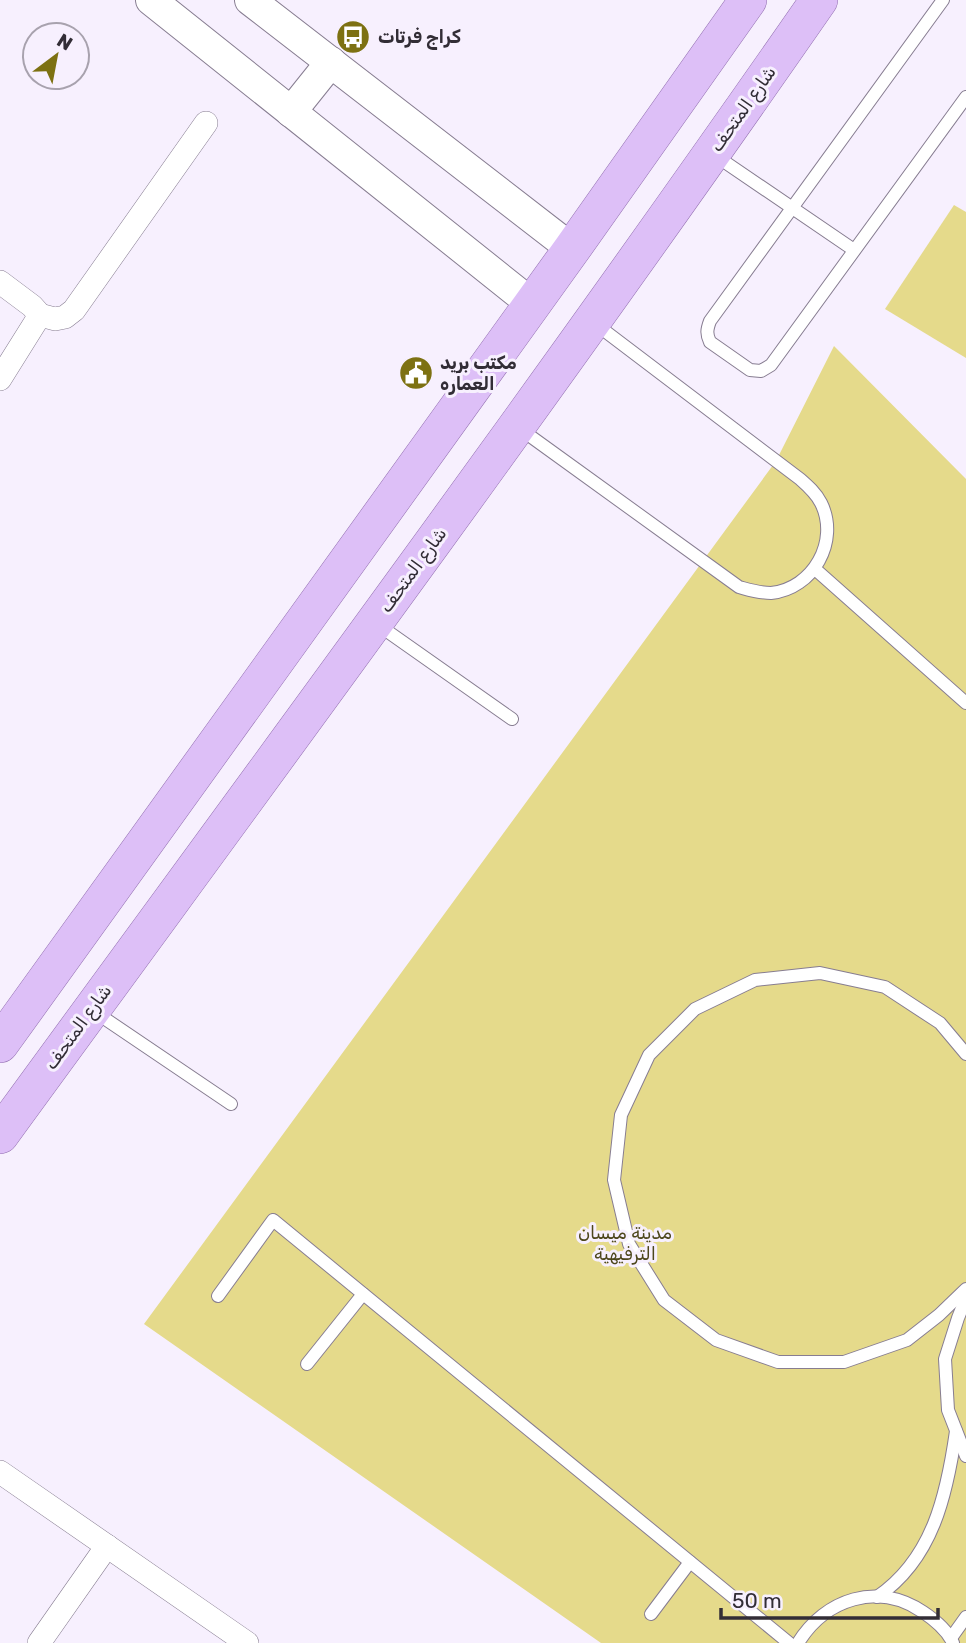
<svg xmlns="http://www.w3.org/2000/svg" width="966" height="1643" font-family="Rubik,Cairo,sans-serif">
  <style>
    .green { fill: #e5da8b }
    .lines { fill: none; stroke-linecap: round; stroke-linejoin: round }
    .service-casing { stroke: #877d91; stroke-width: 14 }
    .minor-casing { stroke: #877d91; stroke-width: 24 }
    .tertiary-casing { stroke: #877d91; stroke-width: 32 }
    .primary-casing { stroke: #9370b0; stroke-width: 38 }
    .service { stroke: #fff; stroke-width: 12 }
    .minor { stroke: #fff; stroke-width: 23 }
    .tertiary { stroke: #fff; stroke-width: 30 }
    .primary { stroke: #ddbff7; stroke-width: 37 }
    .labels { text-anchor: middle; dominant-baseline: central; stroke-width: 6; stroke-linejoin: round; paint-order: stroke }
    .poi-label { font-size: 18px; font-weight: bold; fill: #322d36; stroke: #f7f0fe; text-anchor: start }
    .street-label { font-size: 18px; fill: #322d36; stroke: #f7f0fe }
    .park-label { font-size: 18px; fill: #4d471c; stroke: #f7f0fe }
  </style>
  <rect width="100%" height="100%" fill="#f7f0fe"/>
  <g class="green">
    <path d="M 954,205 L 966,212 L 966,358 L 885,309 Z"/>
    <path d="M 834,346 L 966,479 L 966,1643 L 601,1643 L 144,1324 L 776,461 Z"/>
  </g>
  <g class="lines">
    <g class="service-casing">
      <g id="service">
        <path d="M 943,0 L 710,321 C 707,329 706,334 710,342 L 750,370 L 761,371 L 771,365 L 966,97"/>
        <path d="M 716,156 L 854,250"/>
        <path d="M 519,428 L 739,587 C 750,590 759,593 771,593 C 813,589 840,541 821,503 C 816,493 808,486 800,479 L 593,322"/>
        <path d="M 815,569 L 966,703"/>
        <path d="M 377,624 L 512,719"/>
        <path d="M 95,1012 L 231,1104"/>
        <path d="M 966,1054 L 940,1023 L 885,987 L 820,973 L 755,980 L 695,1009 L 649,1055 L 621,1115 L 614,1180 L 629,1244 L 664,1300 L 716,1340 L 778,1362 L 844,1362 L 907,1340 L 939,1315 L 966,1289"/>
        <path d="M 218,1296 L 273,1220 L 789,1643"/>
        <path d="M 966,1298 L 958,1318 L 945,1359 L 948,1410 L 966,1456"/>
        <path d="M 307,1364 L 363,1294"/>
        <path d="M 877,1597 C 933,1559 947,1494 956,1431"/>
        <path d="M 651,1614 L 690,1562"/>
        <path d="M 951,1638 L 966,1617"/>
        <path d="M 798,1643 C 825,1599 878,1581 923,1612 C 935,1620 947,1630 953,1643"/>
      </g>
    </g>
    <g class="minor-casing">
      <g id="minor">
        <path d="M 0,282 L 32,306 L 40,315 L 55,319 L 65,317 L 74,310 L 206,123"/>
        <path d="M 0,379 L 40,315"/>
        <path d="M 0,1472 L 247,1643"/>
        <path d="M 39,1643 L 107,1546"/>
      </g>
    </g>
    <g class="tertiary-casing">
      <g id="tertiary">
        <path d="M 151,0 L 532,304"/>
        <path d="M 250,0 L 572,249"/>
        <path d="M 291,112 L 331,62"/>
      </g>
    </g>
    <g class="primary-casing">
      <g id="primary">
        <path d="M 0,1044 L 572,249 L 748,0"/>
        <path d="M 0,1135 C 275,758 553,383 819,0"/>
      </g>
    </g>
    <use href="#service" class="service"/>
    <use href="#minor" class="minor"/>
    <use href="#tertiary" class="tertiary"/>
    <use href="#primary" class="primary"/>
  </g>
  <defs>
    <g id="bus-disc" transform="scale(1.75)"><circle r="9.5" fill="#7d7112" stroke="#f7f0fe"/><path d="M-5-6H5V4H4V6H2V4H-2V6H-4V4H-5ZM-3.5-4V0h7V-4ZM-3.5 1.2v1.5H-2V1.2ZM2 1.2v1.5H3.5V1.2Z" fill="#fff"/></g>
    <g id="civic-disc" transform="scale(1.75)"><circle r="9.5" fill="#7d7112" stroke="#f7f0fe"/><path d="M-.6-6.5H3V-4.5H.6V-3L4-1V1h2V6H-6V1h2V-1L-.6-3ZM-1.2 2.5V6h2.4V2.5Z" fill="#fff"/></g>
  </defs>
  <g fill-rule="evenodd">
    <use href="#bus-disc" x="353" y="37"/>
    <use href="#civic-disc" x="416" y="373"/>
  </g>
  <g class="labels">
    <g class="poi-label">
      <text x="378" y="37">كراج فرتات</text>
      <text x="440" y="363">مكتب بريد<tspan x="440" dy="21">العماره</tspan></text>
    </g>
    <g class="street-label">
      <text transform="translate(743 109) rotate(-55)">شارع المتحف</text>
      <text transform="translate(413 570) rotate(-54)">شارع المتحف</text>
      <text transform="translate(78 1027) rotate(-54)">شارع المتحف</text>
    </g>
    <g class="park-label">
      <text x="625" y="1233">مدينة ميسان<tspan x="625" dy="21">الترفيهية</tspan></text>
    </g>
  </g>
  <g transform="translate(56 56) rotate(32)"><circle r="33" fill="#f7f0fe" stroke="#a8a2ae" stroke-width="2"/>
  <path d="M0-5L12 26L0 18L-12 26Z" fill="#7d7112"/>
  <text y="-10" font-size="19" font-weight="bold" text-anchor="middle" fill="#322d36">N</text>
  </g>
  <path d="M721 1608v10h217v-10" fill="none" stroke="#322d36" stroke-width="3.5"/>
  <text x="732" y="1608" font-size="21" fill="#322d36" stroke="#f7f0fe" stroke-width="5" paint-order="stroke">50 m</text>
</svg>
